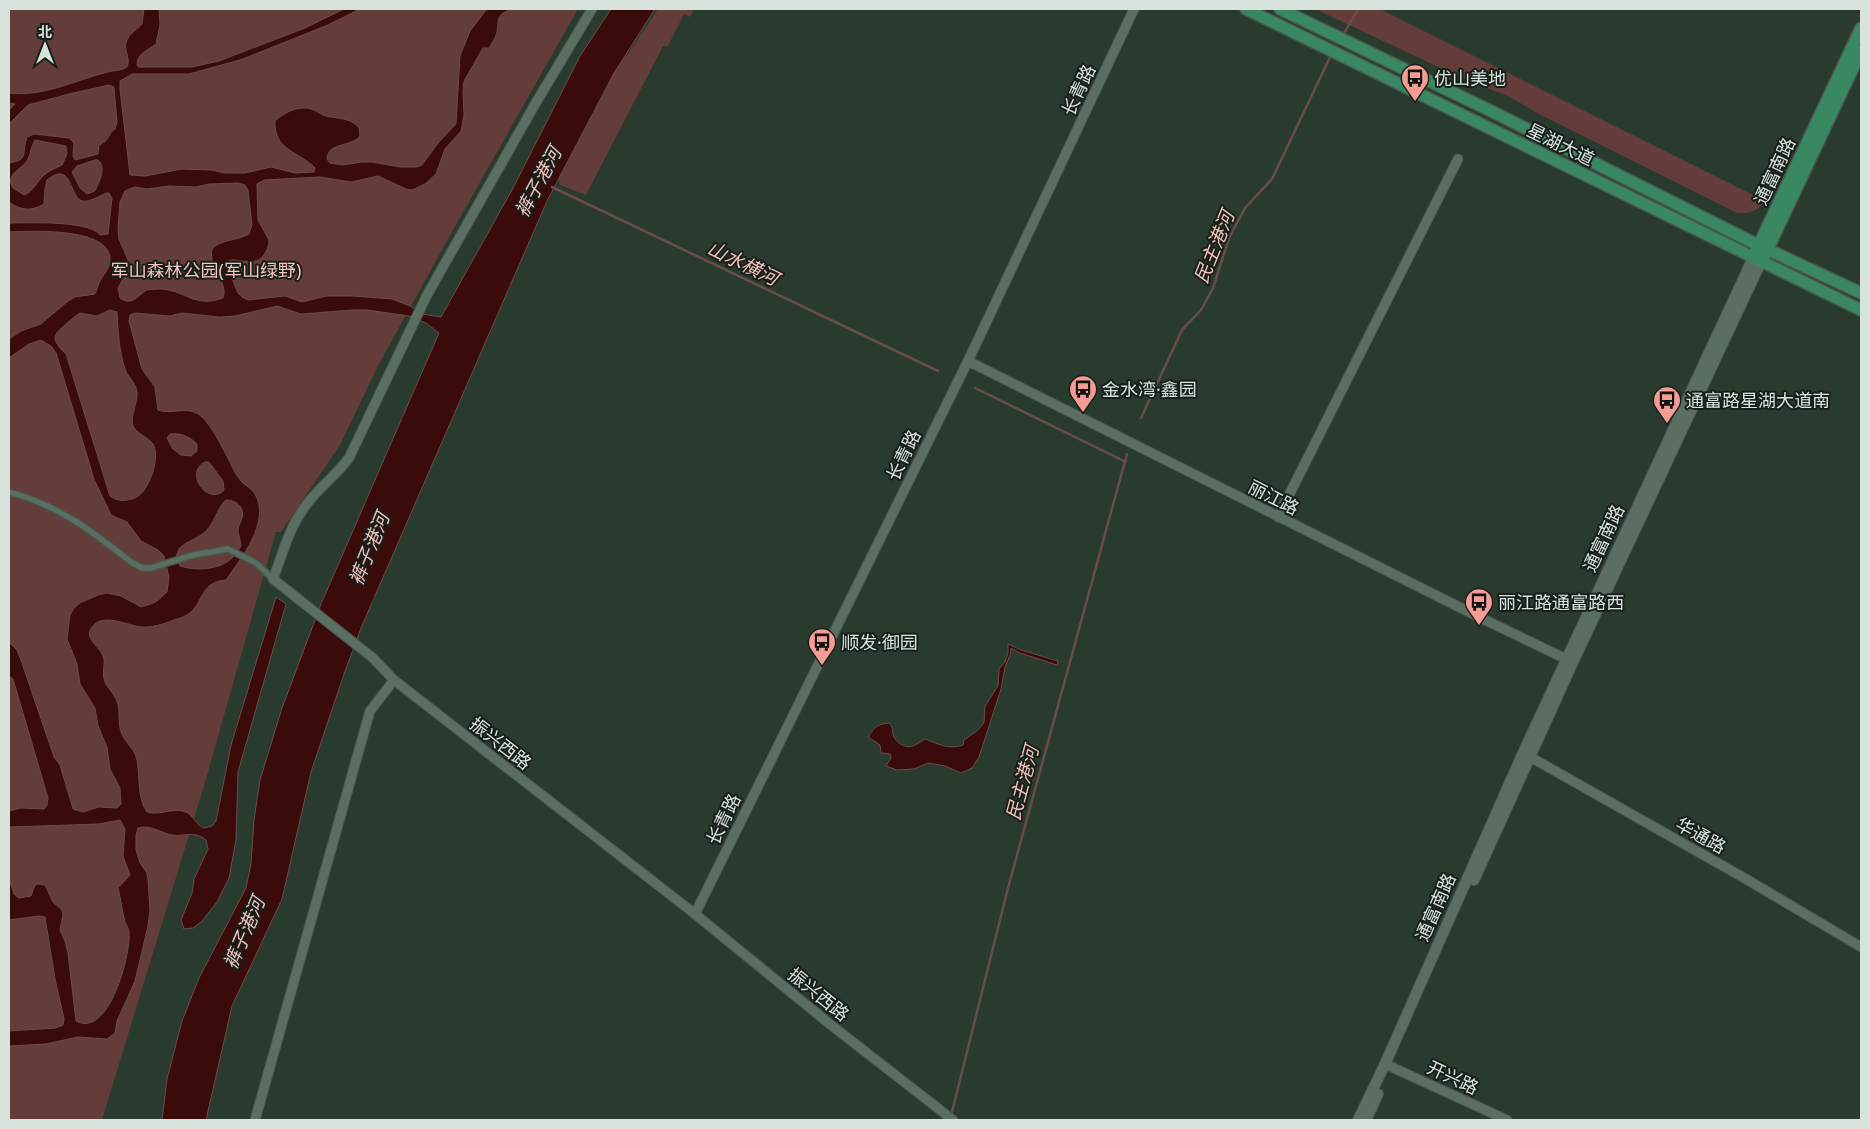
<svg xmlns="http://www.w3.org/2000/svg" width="1870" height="1129" font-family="'Noto Sans','Noto Sans SC',sans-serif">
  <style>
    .green { fill: #643c39 }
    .water { fill: #3b0b0c; stroke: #6a4c4b; fill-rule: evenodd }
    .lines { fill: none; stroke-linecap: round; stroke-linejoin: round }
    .stream { stroke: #6a4c4b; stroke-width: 2.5 }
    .pedestrian-casing { stroke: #48574e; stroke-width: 8 }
    .tertiary-casing { stroke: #48574e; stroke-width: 11 }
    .secondary-casing { stroke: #48574e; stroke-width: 12 }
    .primary-casing { stroke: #48574e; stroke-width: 14 }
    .pedestrian { stroke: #5b6e62; stroke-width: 5 }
    .tertiary { stroke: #5b6e62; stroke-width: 9 }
    .secondary { stroke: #5b6e62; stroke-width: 10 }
    .primary { stroke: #398863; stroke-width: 11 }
    .labels { text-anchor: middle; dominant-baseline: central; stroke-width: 4; stroke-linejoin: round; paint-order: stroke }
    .poi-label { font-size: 18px; fill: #d9e3dd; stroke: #171f1a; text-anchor: start }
    .street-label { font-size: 18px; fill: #d9e3dd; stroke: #171f1a }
    .park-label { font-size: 18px; fill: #f9c3be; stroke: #171f1a }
    .water-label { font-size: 19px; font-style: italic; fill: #f6c0bb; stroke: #171f1a }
  </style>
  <rect width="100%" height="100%" fill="#293a2f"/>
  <g class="green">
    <path d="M 9,9 L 578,9 L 453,230 L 379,364 L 340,445 L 281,532 L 276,532 L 204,786 L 102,1120 L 9,1120 Z"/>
    <path d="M 658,9 L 694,9 L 690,17 L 684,14 L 668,46 L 663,46 L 586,195 L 560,185 L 558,176 L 616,67 L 623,56 L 626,57 Z"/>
    <path d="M 1316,9 L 1380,9 L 1765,201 C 1759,211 1748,214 1737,213 L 1539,114 L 1510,97 L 1464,79 L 1332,17 Z"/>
  </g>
  <g class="water">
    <path d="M 144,9 L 159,9 L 160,25 L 156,44 C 147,51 137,53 137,65 L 139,67 L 192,67 L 219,61 L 305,28 L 344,9 L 360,9 L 328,25 L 243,59 L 189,74 L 132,74 L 120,81 L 120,89 L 130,175 L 145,176 L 182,169 L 211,170 L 225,173 L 245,173 L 271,167 L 295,173 L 314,172 L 315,168 C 299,151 274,151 275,121 C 283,113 299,105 311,109 C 317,110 320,115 326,116 C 337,119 351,117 359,128 L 360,136 L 357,139 C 346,147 328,143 327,159 L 330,163 L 342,165 L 362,162 L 372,162 L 400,167 L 417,167 L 422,165 L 438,143 L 456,124 L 460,56 L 470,31 L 487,9 L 511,9 C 496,16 499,17 497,32 C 496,37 492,43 489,48 L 483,48 L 464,81 L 463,91 L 464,115 L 461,131 L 445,149 L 436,174 L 425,184 L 412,190 L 406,189 L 378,176 L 351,182 L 320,177 L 264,180 L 257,184 L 258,220 L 269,240 C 269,246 267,250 264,255 C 255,267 242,259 230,260 L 226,264 L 238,293 L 242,297 L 248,300 L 285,296 L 302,302 L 326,296 L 353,296 L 392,299 L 410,306 L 422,314 L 441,317 L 512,190 L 580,56 L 611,9 L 655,9 L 614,73 L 547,201 L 361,628 L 344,674 L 311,772 L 282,899 L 232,1006 L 206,1120 L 162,1120 L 167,1079 L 182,1021 L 199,978 L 246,888 L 251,864 L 254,820 L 260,780 L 282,708 L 321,604 L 439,333 L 426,323 L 409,316 L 367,310 L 352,310 L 301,314 L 277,306 L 235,316 L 219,317 L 182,313 L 170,316 L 135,313 L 130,315 L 129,321 L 142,369 L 155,387 L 158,410 C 171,415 186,406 198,414 C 210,421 223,449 230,462 C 233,469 236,475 241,481 C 246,486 252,489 255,494 C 271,522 241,558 226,580 C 197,582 205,608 183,617 C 170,621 156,628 142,627 C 129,626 107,614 95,624 C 80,637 99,645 103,656 C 106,663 102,670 104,678 C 105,686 114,693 117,701 C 121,711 117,724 122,734 C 126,744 135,749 137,760 C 140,776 137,798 147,812 C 160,816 173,807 186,812 C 193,815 195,823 203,828 L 212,826 L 216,821 L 231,745 L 276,597 L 286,604 L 238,772 L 236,840 L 229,878 L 217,902 L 202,921 L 193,928 L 184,929 L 181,920 L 192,893 L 194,879 L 208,849 L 206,840 C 193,830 185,837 172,835 C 161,833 150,824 138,828 L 136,835 L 136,850 L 140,863 L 147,873 L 148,880 L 150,910 L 148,926 L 135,981 L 117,1021 L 115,1033 L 107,1039 L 78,1037 L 46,1044 L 9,1046 L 9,1031 L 56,1028 L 63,1025 L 64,1019 L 55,979 L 45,917 L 39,916 L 9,920 L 9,879 L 14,894 L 19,898 L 31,896 L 35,885 L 38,884 L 45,885 L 53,902 L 62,910 L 63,915 L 60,930 L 65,941 L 68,953 L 76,1021 C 109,1039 131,954 129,933 C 129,929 127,926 125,922 C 122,911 121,899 118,888 L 130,875 L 123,856 L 125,829 L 120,820 L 99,824 L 9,827 L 9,811 L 21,808 L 44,809 L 47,805 L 48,798 L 13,679 L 9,676 L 9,642 L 17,650 L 21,660 L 54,757 L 60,765 L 73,809 L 83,812 L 99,807 L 117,808 L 121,804 L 120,788 L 110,769 L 107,747 L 98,726 L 95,708 L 80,684 L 77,664 L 67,639 L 70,615 L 74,608 L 80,603 L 98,595 L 107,593 L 121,596 L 141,607 L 151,604 L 157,601 L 167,592 L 169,577 L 164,556 L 158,550 L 141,541 L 127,522 L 111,515 L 94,479 L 56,353 L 51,346 L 41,340 L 29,344 L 9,358 L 9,339 L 21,331 L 41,324 L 68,301 L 75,297 L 95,294 C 97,291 97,287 99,283 C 103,274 110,270 110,259 C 110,227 30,231 9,232 L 9,223 C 27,223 90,220 100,235 L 108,234 L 112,198 L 109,193 L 106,193 C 100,196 90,202 83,201 C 69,199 73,159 47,180 L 45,189 L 44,204 C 32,211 21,211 9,202 L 9,163 C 30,160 21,153 27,137 L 34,134 L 69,138 L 74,143 L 73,156 L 75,160 L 98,154 L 99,145 C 110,141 108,133 115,129 L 117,122 L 114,87 L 109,85 L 69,94 L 28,105 L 9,124 L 9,110 L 15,104 L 9,103 L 9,93 C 45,97 75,80 108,72 C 115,70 121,71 127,67 C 131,59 124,51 126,43 C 128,34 137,30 142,24 ZM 35,140 L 66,146 L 67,154 L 62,165 C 56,168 50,170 44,175 C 37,181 33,192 24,195 L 13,188 C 4,173 23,170 28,159 C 31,153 31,146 35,140 ZM 95,160 L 98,160 C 107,167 99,182 95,191 L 87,194 L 80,188 L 72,172 L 77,166 ZM 238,183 L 245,185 L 248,190 L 252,225 L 249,234 C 237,241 221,239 212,249 C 208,269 229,282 223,298 C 196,308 187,292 163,289 C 158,289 152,289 147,290 C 138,295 132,307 120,298 L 118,288 L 129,268 L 129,262 L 119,239 L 118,229 L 120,202 L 125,191 L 135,187 L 147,189 L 169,186 L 196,187 L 209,184 ZM 110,310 L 117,312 C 118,330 119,351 125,369 C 128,378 136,382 137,392 C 138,402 130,417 133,426 C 136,433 148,437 153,444 C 161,457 149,492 135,498 C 127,501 117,502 110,496 L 66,354 C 54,342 50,337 64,326 C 69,321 74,317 80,313 L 97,316 ZM 170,434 C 181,433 189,436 197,444 L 197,451 L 191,456 L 181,455 L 173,449 L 167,438 ZM 205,462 L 209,462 L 223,481 L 224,490 C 209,507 183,473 205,462 ZM 226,500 C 236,500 245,507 242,518 C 241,522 238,526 238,530 C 238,535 241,541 241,546 C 238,550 235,556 231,559 C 218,570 196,571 180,566 L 176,557 L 179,549 C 186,541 198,539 206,531 C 215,522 217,508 226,500 Z"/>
    <path d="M 1008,644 L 1021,650 L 1058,661 L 1057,665 L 1020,653 L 1011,648 L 1010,655 L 1005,667 L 1001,689 L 979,757 L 972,768 L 961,773 L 945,766 L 928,763 L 914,769 L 897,770 L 886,766 L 891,758 L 890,754 L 881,753 L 880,745 L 868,737 C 874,727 878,724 889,723 C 893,727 892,729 893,734 C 895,743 907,750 915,745 C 919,743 922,741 925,739 C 939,744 948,750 963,745 L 964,740 L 978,730 L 984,723 L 985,706 L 998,686 L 999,669 L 1005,662 L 1008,653 Z"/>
  </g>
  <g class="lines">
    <g class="stream">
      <path d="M 1343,35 L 1358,9"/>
      <path d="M 552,187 L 938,371"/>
      <path d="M 975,388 L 1126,462"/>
      <path d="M 1141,418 L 1182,330 L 1201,310 L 1213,288 L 1229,238 L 1245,208 L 1272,179 L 1331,55"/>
      <path d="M 951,1116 L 1008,888 L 1127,454"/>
    </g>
    <g class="pedestrian-casing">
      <path id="pedestrian" d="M 9,492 C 58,505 92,531 131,562 L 142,568 L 151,568 L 193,555 L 228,549 L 256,563 L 273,579"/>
    </g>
    <g class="tertiary-casing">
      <g id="tertiary">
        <path d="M 968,361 L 1483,619 L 1566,659"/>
        <path d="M 1278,517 L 1458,159"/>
        <path d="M 394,680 L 373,658 L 273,579 C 282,556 288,531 302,511 C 314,491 335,477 349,458 L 427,295 L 534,106 L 592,9"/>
        <path d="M 1525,754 L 1746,879 L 1861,947"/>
        <path d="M 695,914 L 968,361 L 1134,9"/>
        <path d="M 1385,1064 L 1507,1120"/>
        <path d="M 255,1120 L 370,711 L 394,680 L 695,914 L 831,1025 L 953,1120"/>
      </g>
    </g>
    <g class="secondary-casing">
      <g id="secondary">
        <path d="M 1474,880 L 1573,662 L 1761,262"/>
        <path d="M 1358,1120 L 1385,1064 L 1523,753 L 1753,258"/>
        <path d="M 1366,1120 L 1378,1094"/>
      </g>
    </g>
    <g class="primary-casing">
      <g id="primary">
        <path d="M 1246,9 L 1861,310"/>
        <path d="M 1280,9 L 1493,112 L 1758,245 L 1861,293"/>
        <path d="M 1756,251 L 1861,28"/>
        <path d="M 1765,255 L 1861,51"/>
      </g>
    </g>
    <use href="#pedestrian" class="pedestrian"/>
    <use href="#tertiary" class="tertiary"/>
    <use href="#secondary" class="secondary"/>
    <use href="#primary" class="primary"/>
  </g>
  <defs>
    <g id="bus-pin" transform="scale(1.4375)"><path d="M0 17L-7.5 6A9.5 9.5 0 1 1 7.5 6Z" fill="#f59c95" stroke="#171f1a"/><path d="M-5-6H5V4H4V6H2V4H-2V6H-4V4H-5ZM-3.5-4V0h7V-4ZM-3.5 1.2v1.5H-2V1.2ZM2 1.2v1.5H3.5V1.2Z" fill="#111"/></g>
  </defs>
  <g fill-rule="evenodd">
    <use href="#bus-pin" x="1415" y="78"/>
    <use href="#bus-pin" x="1083" y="389"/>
    <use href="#bus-pin" x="1667" y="400"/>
    <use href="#bus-pin" x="1479" y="602"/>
    <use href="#bus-pin" x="822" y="642"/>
  </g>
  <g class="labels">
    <g class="poi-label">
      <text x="1434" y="78">优山美地</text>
      <text x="1102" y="389">金水湾·鑫园</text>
      <text x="1686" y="400">通富路星湖大道南</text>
      <text x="1498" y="602">丽江路通富路西</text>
      <text x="841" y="642">顺发·御园</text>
    </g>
    <g class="street-label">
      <text transform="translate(1078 90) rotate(-65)">长青路</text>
      <text transform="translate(1561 144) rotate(26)">星湖大道</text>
      <text transform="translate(1774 171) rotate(-65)">通富南路</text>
      <text transform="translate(903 455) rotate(-64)">长青路</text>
      <text transform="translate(1274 497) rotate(27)">丽江路</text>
      <text transform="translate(1603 538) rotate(-65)">通富南路</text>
      <text transform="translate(501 743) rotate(38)">振兴西路</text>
      <text transform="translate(723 819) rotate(-64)">长青路</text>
      <text transform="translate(1701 835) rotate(29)">华通路</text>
      <text transform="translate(1435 907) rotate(-66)">通富南路</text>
      <text transform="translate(819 994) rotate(39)">振兴西路</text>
      <text transform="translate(1453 1077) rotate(25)">开兴路</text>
    </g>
    <g class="park-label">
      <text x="206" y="270">军山森林公园(军山绿野)</text>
    </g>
    <g class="water-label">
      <text transform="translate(538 182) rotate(-62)">裤子港河</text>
      <text transform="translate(1214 247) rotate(-68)">民主港河</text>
      <text transform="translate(743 263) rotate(26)">山水横河</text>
      <text transform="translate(369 549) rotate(-68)">裤子港河</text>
      <text transform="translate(1022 783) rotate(-75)">民主港河</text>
      <text transform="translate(244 933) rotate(-67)">裤子港河</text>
    </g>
  </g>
  <rect width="1870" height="1129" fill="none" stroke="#d9e3dd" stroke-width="20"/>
  <g transform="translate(45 45)" stroke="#171f1a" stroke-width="4" paint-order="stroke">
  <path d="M0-4L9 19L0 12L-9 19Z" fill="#d9e3dd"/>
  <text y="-8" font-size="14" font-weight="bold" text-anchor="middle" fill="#d9e3dd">北</text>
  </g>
</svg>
